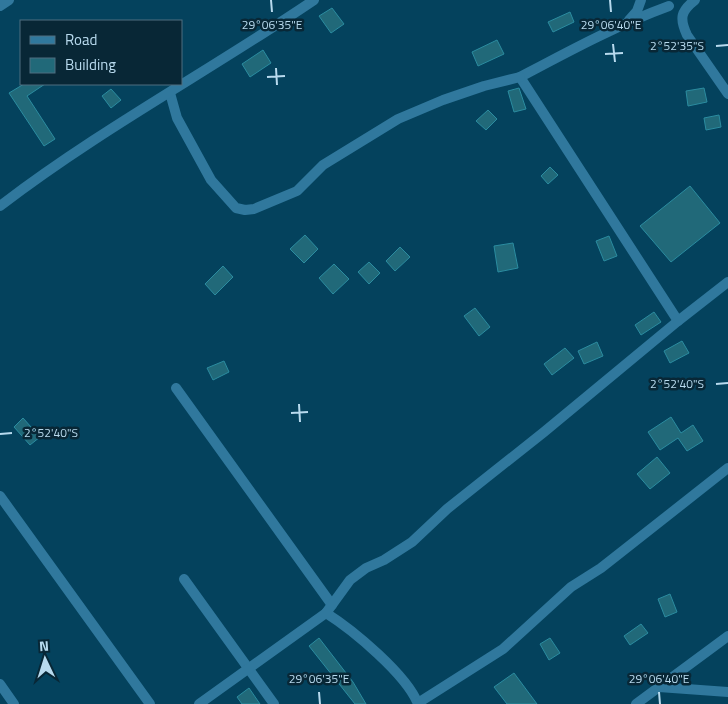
<svg xmlns="http://www.w3.org/2000/svg" width="728" height="704" font-family="'Titillium Web',sans-serif">
  <style>
    .building { fill: #216979; stroke: #2b8ca0 }
    .lines { fill: none; stroke-linecap: round; stroke-linejoin: round }
    .minor { stroke: #30789d; stroke-width: 10 }
    .ticks { fill: none; stroke: #b8daee; stroke-width: 2 }
    .ticks-label { font-size: 12px; text-anchor: middle; fill: #b8daee; stroke: #082736; stroke-width: 5; stroke-linejoin: round; paint-order: stroke }
  </style>
  <rect width="100%" height="100%" fill="#04425d"/>
  <g class="building">
    <path d="M 332,8 L 344,24 L 331,33 L 319,16 Z"/>
    <path d="M 570,12 L 574,22 L 553,32 L 548,22 Z"/>
    <path d="M 497,40 L 504,54 L 478,66 L 472,52 Z"/>
    <path d="M 263,50 L 271,63 L 250,77 L 242,64 Z"/>
    <path d="M 24,84 L 45,84 L 27,96 L 55,139 L 44,146 L 9,93 Z"/>
    <path d="M 519,88 L 526,109 L 514,112 L 508,91 Z"/>
    <path d="M 704,88 L 707,102 L 688,106 L 686,91 Z"/>
    <path d="M 111,89 L 121,100 L 111,108 L 102,96 Z"/>
    <path d="M 488,110 L 497,119 L 486,130 L 476,121 Z"/>
    <path d="M 719,115 L 721,127 L 706,130 L 704,118 Z"/>
    <path d="M 550,167 L 558,175 L 548,184 L 541,176 Z"/>
    <path d="M 690,186 L 720,223 L 671,262 L 640,226 Z"/>
    <path d="M 305,235 L 318,249 L 304,263 L 290,249 Z"/>
    <path d="M 609,236 L 617,256 L 604,261 L 596,241 Z"/>
    <path d="M 513,243 L 518,268 L 498,272 L 494,246 Z"/>
    <path d="M 400,247 L 410,257 L 395,271 L 386,261 Z"/>
    <path d="M 369,262 L 380,273 L 369,284 L 358,272 Z"/>
    <path d="M 334,264 L 349,279 L 333,294 L 319,278 Z"/>
    <path d="M 223,266 L 233,277 L 215,295 L 205,284 Z"/>
    <path d="M 475,308 L 490,327 L 479,336 L 464,316 Z"/>
    <path d="M 654,312 L 661,322 L 641,335 L 635,325 Z"/>
    <path d="M 682,341 L 689,353 L 670,363 L 664,351 Z"/>
    <path d="M 597,342 L 603,356 L 584,364 L 578,351 Z"/>
    <path d="M 565,348 L 574,358 L 552,375 L 544,364 Z"/>
    <path d="M 224,361 L 229,372 L 213,380 L 207,368 Z"/>
    <path d="M 671,417 L 681,433 L 693,425 L 703,441 L 687,451 L 678,438 L 660,450 L 648,432 Z"/>
    <path d="M 23,418 L 40,437 L 30,445 L 14,427 Z"/>
    <path d="M 657,457 L 670,473 L 650,489 L 637,474 Z"/>
    <path d="M 670,594 L 677,612 L 665,617 L 658,599 Z"/>
    <path d="M 641,624 L 648,633 L 630,645 L 624,636 Z"/>
    <path d="M 319,638 L 353,682 L 366,704 L 355,704 L 309,646 Z"/>
    <path d="M 550,638 L 560,653 L 549,660 L 540,644 Z"/>
    <path d="M 514,673 L 537,704 L 507,704 L 494,687 Z"/>
    <path d="M 249,688 L 260,704 L 242,704 L 237,697 Z"/>
  </g>
  <g class="lines">
    <g class="minor">
      <path d="M 695,0 C 681,11 679,18 687,35 L 728,94"/>
      <path d="M 0,6 L 9,0"/>
      <path d="M 669,6 C 617,25 569,51 520,77 L 678,321"/>
      <path d="M 629,20 L 637,11 L 641,0"/>
      <path d="M 170,93 L 177,118 L 211,180 L 236,208 L 245,210 L 254,209 L 297,191 L 323,165 L 398,119 L 443,100 L 484,86 L 520,77"/>
      <path d="M 0,206 C 99,130 211,70 314,0"/>
      <path d="M 176,388 L 332,605"/>
      <path d="M 0,496 L 150,704"/>
      <path d="M 184,579 L 274,704"/>
      <path d="M 326,613 C 353,630 407,675 418,704"/>
      <path d="M 0,684 L 14,704"/>
      <path d="M 659,687 L 728,692"/>
      <path d="M 418,703 L 503,649 L 571,587 L 601,568 L 728,468"/>
      <path d="M 199,704 L 326,613 L 350,580 L 366,568 L 384,560 L 412,542 L 447,509 L 544,432 L 678,321 L 728,282"/>
      <path d="M 636,704 L 728,636"/>
    </g>
  </g>
  <path class="ticks" d="M 271,0 L 272,12M 610,0 L 611,12M 613,44 L 615,62M 716,46 L 728,45M 605,54 L 623,53M 276,68 L 277,85M 267,77 L 285,76M 716,384 L 728,383M 299,404 L 300,422M 291,413 L 308,412M 0,434 L 12,433M 319,692 L 320,704M 659,692 L 660,704"/>
  <g class="ticks-label">
    <text x="272" y="29">29°06'35"E</text>
    <text x="611" y="29">29°06'40"E</text>
    <text x="677" y="50">2°52'35"S</text>
    <text x="677" y="388">2°52'40"S</text>
    <text x="51" y="437">2°52'40"S</text>
    <text x="319" y="683">29°06'35"E</text>
    <text x="659" y="683">29°06'40"E</text>
  </g>
  <rect x="20" y="20" width="162" height="65" fill="#082736" stroke="#4e6f80"/>
  <rect x="30" y="36" width="25" height="8" fill="#30789d" stroke="#4e6f80"/>
  <text x="65" y="45" font-size="15" fill="#b8daee">Road</text>
  <rect x="30" y="58" width="25" height="15" fill="#216979" stroke="#4e6f80"/>
  <text x="65" y="70" font-size="15" fill="#b8daee">Building</text>
  <g transform="translate(45 659) rotate(356)" stroke="#082736" stroke-width="4" paint-order="stroke">
  <path d="M0-4L9 19L0 12L-9 19Z" fill="#b8daee"/>
  <text y="-8" font-size="14" font-weight="bold" text-anchor="middle" fill="#b8daee">N</text>
  </g>
</svg>
